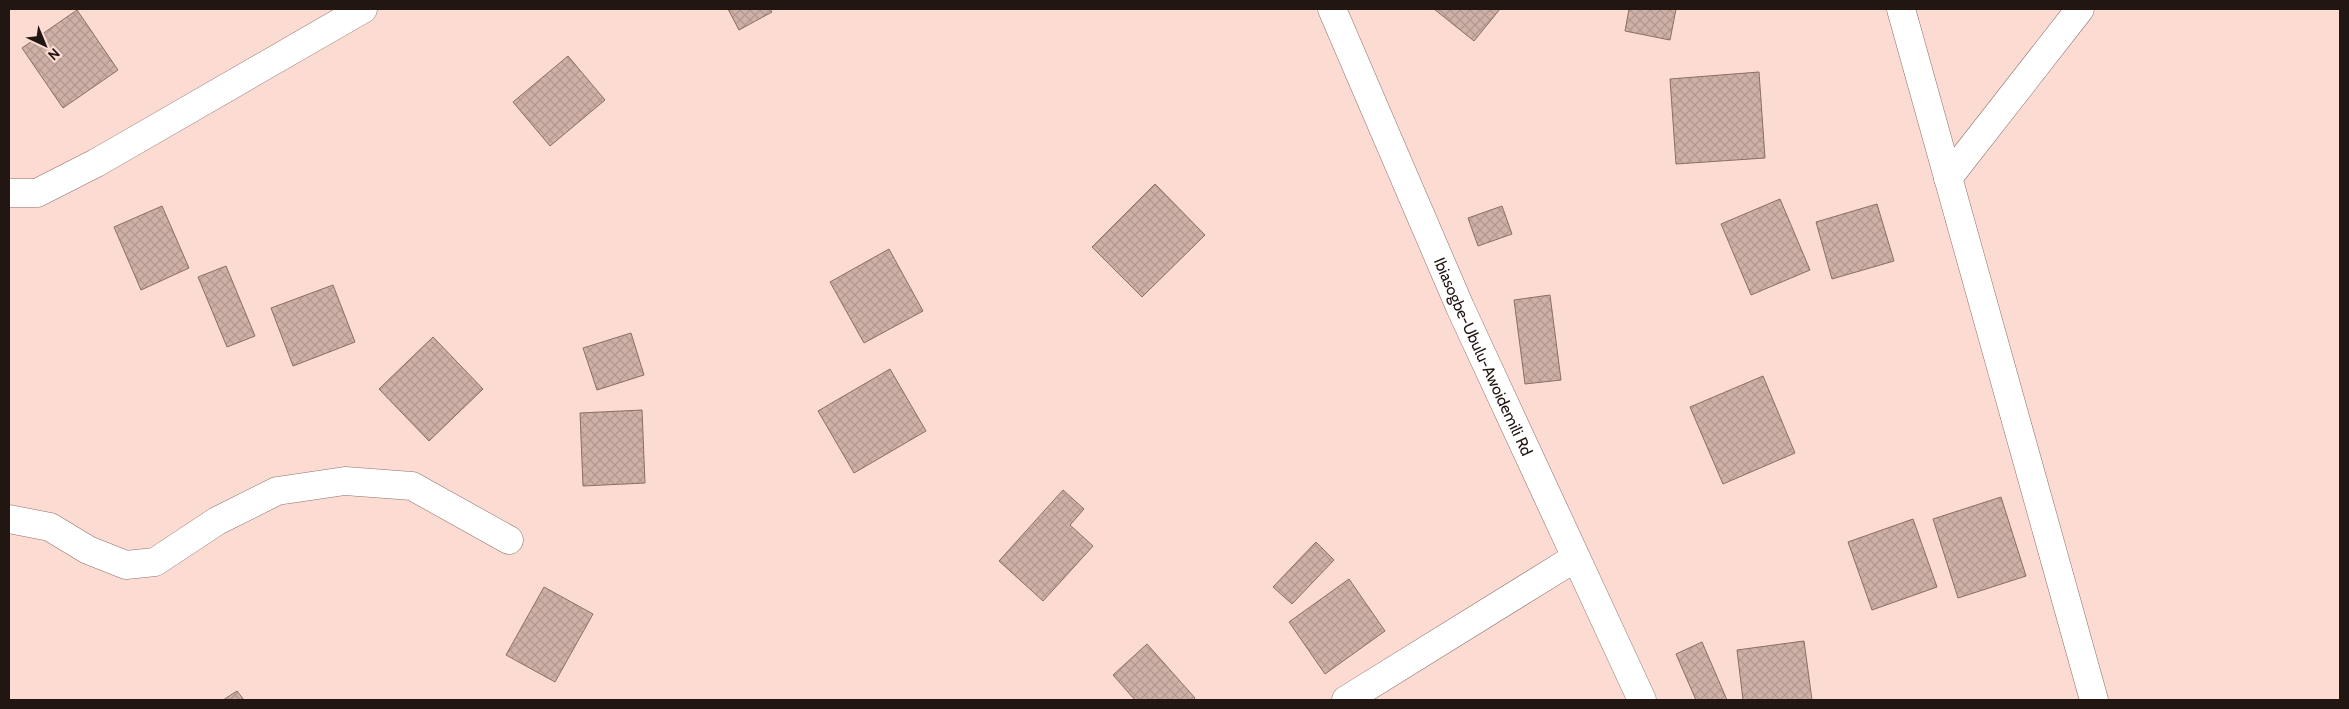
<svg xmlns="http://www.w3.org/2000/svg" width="2349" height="709" font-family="Cabin,sans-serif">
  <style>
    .building { fill: url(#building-cross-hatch); stroke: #8b6e66 }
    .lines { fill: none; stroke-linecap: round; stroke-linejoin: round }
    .minor-casing { stroke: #8e716a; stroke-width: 29 }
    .minor { stroke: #fff; stroke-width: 28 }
    .labels { text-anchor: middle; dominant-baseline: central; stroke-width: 4; stroke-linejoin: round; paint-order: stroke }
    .street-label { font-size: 16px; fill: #221613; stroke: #fcdbd2 }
  </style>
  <defs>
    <pattern id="building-cross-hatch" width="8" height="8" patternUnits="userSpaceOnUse" patternTransform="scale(1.25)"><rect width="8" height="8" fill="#cfb0a7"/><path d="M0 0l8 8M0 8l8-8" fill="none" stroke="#b1978f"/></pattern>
  </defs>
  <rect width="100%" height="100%" fill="#fcdbd2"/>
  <g class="building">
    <path d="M 728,9 L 770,9 L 772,12 L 739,30 Z"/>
    <path d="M 1434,9 L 1500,9 L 1474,41 Z"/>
    <path d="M 1629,9 L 1676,9 L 1670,40 L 1625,31 Z"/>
    <path d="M 77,10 L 118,70 L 63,108 L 22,48 Z"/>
    <path d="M 568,56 L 605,100 L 550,146 L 513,102 Z"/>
    <path d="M 1759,72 L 1765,158 L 1676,164 L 1670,79 Z"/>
    <path d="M 1155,184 L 1205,235 L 1142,297 L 1092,247 Z"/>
    <path d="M 1780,199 L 1810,270 L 1751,295 L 1721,224 Z"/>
    <path d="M 1877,204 L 1894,261 L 1832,279 L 1816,222 Z"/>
    <path d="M 162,206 L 189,268 L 141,290 L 114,227 Z"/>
    <path d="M 1502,206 L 1512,234 L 1478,246 L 1468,218 Z"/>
    <path d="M 889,249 L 923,311 L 864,343 L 830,282 Z"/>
    <path d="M 226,266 L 255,336 L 227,347 L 198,277 Z"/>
    <path d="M 333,285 L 355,342 L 293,366 L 271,308 Z"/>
    <path d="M 1550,295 L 1561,380 L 1525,384 L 1514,300 Z"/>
    <path d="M 631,333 L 644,375 L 597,390 L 583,348 Z"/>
    <path d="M 433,337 L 483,389 L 429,441 L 379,389 Z"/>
    <path d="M 890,369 L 926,431 L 854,473 L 818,411 Z"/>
    <path d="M 1763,376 L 1795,453 L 1723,484 L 1690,407 Z"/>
    <path d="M 642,410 L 645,483 L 583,486 L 580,413 Z"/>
    <path d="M 1063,490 L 1084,509 L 1070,525 L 1093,546 L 1043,601 L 999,561 Z"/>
    <path d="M 2001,497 L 2026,576 L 1958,598 L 1933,519 Z"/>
    <path d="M 1913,519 L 1937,587 L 1872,610 L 1848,542 Z"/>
    <path d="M 1316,542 L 1334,560 L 1292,604 L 1273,587 Z"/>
    <path d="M 1349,579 L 1385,631 L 1325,674 L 1289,622 Z"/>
    <path d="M 544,587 L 593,614 L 555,682 L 506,655 Z"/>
    <path d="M 1804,641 L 1812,700 L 1743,700 L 1737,650 Z"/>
    <path d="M 1702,642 L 1727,700 L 1696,700 L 1676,654 Z"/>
    <path d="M 1147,644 L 1195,698 L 1193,700 L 1135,700 L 1113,675 Z"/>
    <path d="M 237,691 L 244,700 L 223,700 Z"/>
  </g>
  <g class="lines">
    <g class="minor-casing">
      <g id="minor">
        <path id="s1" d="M 1332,9 L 1460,307 L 1642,700"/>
        <path d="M 1901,9 L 2094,700"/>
        <path d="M 1948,178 L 2080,9"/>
        <path d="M 9,193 L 37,193 L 96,163 L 363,9"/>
        <path d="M 9,519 L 50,527 L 88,550 L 126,565 L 155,562 L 217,521 L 277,491 L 345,481 L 412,486 L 509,540"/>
        <path d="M 1346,700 L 1575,558"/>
      </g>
    </g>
    <use href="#minor" class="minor"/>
  </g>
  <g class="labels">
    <g class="street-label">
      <text stroke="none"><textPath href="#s1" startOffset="379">Ibiasogbe-Ubulu-Awoidemili Rd</textPath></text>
    </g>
  </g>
  <rect width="2349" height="709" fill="none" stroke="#221613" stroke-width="20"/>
  <g transform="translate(45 45) rotate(136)" stroke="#fcdbd2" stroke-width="4" paint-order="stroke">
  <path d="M0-4L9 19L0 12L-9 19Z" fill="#221613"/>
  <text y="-8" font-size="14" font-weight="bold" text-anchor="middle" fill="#221613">N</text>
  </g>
</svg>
